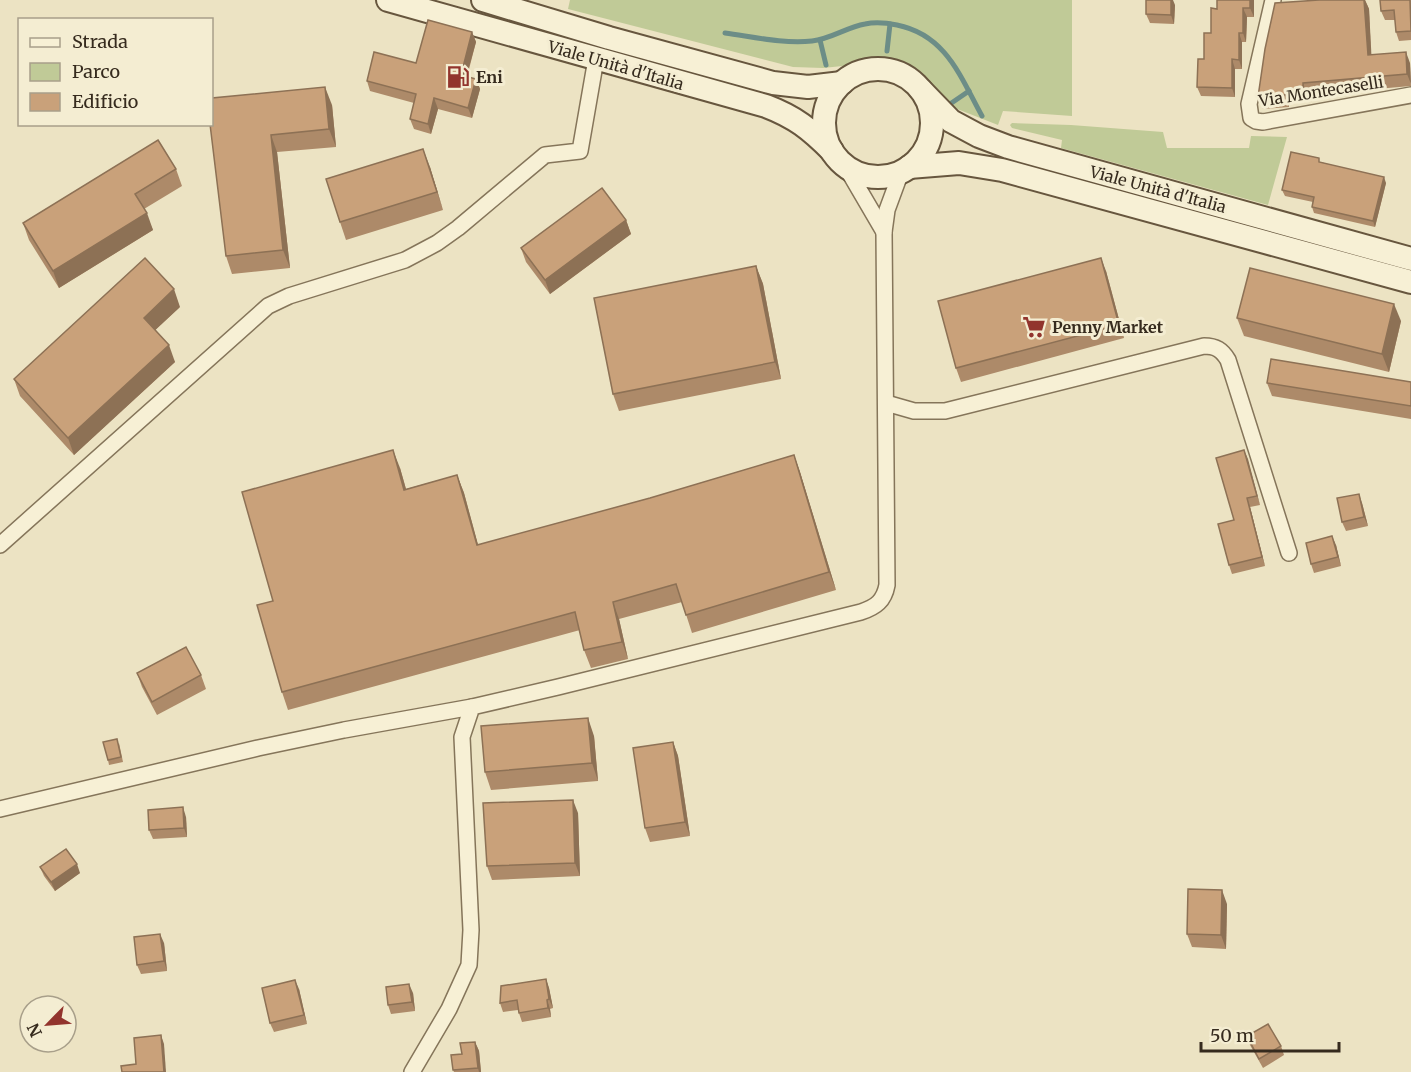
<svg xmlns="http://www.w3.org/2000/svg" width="1411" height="1072" font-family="Merriweather,serif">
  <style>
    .green { fill: #c0ca97 }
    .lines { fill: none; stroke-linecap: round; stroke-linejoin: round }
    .stream { stroke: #6c8d87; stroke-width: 5 }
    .minor-casing { stroke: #85755a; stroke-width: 18 }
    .secondary-casing { stroke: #67563e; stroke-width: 26 }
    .minor { stroke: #f7f0d5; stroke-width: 15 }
    .secondary { stroke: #f7f0d5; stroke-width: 22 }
    .wall { fill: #ad8a69 }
    .shaded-wall { fill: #8d7155 }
    .building { fill: #c9a17a; stroke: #8d7155; stroke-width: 1.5 }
    .labels { text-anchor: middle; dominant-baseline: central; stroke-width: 6; stroke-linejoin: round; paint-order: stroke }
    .street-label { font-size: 16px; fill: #362b1e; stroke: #f4edd2 }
    .poi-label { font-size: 16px; font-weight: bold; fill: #362b1e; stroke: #f4edd2; text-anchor: start }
  </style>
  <rect width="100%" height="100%" fill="#ece3c3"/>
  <g class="green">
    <path d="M 570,0 L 1072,0 L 1072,116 L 1003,111 L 998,125 L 947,105 L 931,87 L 912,72 L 886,65 L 852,65 L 823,68 L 793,67 L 568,9 Z"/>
    <path d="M 1012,123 L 1071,125 L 1163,132 L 1167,148 L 1249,148 L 1251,136 L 1287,137 L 1268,205 L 1061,148 L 1062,140 L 1012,128 L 1010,125 Z"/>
  </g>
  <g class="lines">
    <g class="stream">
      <path d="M 725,33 C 754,37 784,44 812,41 C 831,39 847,27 865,24 C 875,22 887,23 897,25 C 946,35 960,76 982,116"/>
      <path d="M 820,40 L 826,65"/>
      <path d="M 887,51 L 890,24"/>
      <path d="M 950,104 L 969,91"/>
    </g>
    <g class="minor-casing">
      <g id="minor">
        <path d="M 1273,0 L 1249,104 L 1251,118 L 1256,121 L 1263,122 L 1411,95"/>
        <path d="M 846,167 L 884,232"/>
        <path d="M 886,403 L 914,411 L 945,411 L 1204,346 C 1216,346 1222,350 1228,360 L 1289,553"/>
        <path d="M 0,545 L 268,306 L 289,296 L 405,260 L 437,243 L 458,228 L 545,155 L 580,151 L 596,59"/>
        <path d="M 0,809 L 258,748 L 344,730 L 472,707"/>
        <path d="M 412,1072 L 449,1009 L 469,965 L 471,930 L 462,737 L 472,707 L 558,687 L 861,612 C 876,607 884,601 887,585 L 884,232 L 887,210 L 901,172"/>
      </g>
    </g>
    <g class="secondary-casing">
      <g id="secondary">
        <path d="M 388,0 L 766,106 C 795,117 810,129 832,151"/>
        <path d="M 483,0 L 609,38 L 773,83 L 808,87 L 842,83"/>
        <circle cx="878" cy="123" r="54"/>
        <path d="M 921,90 L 951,121 L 979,136 L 1008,147 L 1411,259"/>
        <path d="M 909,167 L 959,163 L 1002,170 L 1411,282"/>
      </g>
    </g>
    <use href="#minor" class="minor"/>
    <use href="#secondary" class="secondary"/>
  </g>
  <g class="wall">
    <path d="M 1254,0 L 1254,17 L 1247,17 L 1246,42 L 1242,42 L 1242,69 L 1235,69 L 1235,97 L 1201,96 L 1197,87 L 1217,9 Z"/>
    <path d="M 1319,0 L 1365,0 L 1369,9 L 1371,54 L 1410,63 L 1411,86 L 1307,95 L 1308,101 L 1289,102 L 1289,107 L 1263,109 L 1258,97 Z"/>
    <path d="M 1411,0 L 1411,40 L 1399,41 L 1396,32 L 1395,20 L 1385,20 L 1381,11 Z"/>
    <path d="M 1175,5 L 1174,24 L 1150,23 L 1146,14 Z"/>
    <path d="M 472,32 L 476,42 L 467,77 L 476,79 L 480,89 L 472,118 L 438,109 L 431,134 L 414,129 L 410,119 L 414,103 L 370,91 L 367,81 L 416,63 Z"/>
    <path d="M 332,105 L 336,147 L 277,152 L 290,268 L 232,274 L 226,256 L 210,124 Z"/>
    <path d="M 1321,162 L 1386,183 L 1375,227 L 1314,213 L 1312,207 L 1313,202 L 1285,196 L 1282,190 Z"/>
    <path d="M 430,167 L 443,210 L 346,240 L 340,222 Z"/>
    <path d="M 176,169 L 182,186 L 144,209 L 153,230 L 59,288 L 29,240 L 23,223 Z"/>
    <path d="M 626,220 L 631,234 L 550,294 L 526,262 L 521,248 Z"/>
    <path d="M 756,266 L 763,284 L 781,379 L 619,411 L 613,394 Z"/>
    <path d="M 1106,271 L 1124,338 L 961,382 L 956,368 Z"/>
    <path d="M 180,307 L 155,330 L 175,362 L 74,455 L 20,396 L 14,379 Z"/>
    <path d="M 1237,318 L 1401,321 L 1389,372 L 1244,336 Z"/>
    <path d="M 1411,382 L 1411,419 L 1272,396 L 1267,383 Z"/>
    <path d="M 1244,450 L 1260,505 L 1250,507 L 1265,566 L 1232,574 L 1229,565 L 1234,520 Z"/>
    <path d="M 794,455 L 800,472 L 836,590 L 692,633 L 682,602 L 619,619 L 628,659 L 591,668 L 584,650 L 580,630 L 288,710 L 282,692 L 273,601 L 400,468 L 406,489 L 457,475 L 464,493 L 478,545 L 650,498 Z"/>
    <path d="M 1362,503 L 1368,526 L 1346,531 L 1342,522 Z"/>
    <path d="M 1336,545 L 1341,566 L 1314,573 L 1311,564 Z"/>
    <path d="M 137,673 L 201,675 L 206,689 L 157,715 L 142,687 Z"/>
    <path d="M 594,736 L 598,781 L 491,790 L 485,772 Z"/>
    <path d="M 673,742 L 678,756 L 690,836 L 650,842 L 645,828 Z"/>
    <path d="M 119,743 L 123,762 L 109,765 L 108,760 Z"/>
    <path d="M 578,813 L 580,876 L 492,880 L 487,866 Z"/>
    <path d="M 186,817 L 187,837 L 153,839 L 149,830 Z"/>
    <path d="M 40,867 L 80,873 L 55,891 L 44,876 Z"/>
    <path d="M 1227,904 L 1226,949 L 1192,947 L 1187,934 Z"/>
    <path d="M 164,943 L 167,971 L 141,974 L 137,965 Z"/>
    <path d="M 546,979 L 549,988 L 553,1008 L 550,1009 L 551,1017 L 522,1022 L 518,1010 L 503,1012 L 500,1003 Z"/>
    <path d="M 299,989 L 307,1024 L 274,1032 L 270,1023 Z"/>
    <path d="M 413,993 L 415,1011 L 391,1014 L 388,1005 Z"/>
    <path d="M 1247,1036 L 1281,1046 L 1284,1055 L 1263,1068 L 1250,1045 Z"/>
    <path d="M 475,1042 L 479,1051 L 481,1072 L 454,1072 L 453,1070 L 462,1054 Z"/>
  </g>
  <g class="shaded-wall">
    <path d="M 1171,0 L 1173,0 L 1175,5 L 1174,24 L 1171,15 Z"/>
    <path d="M 1250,0 L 1254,0 L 1254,17 L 1250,8 Z"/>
    <path d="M 1364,0 L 1365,0 L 1369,9 L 1372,66 L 1368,55 Z"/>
    <path d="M 1243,8 L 1247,17 L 1246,42 L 1243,33 Z"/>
    <path d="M 472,32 L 476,42 L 464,85 L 461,75 Z"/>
    <path d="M 1239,33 L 1242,42 L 1242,69 L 1239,60 Z"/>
    <path d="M 1406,52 L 1410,63 L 1411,84 L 1407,74 Z"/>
    <path d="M 1232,59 L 1235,69 L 1235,97 L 1232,88 Z"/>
    <path d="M 476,79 L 480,89 L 472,118 L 468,108 Z"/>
    <path d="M 1303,83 L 1307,95 L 1308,101 L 1303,89 Z"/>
    <path d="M 325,87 L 332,105 L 336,147 L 329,129 Z"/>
    <path d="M 1285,90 L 1289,102 L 1289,107 L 1285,95 Z"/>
    <path d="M 434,98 L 438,109 L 431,134 L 428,124 Z"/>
    <path d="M 271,135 L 277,152 L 290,268 L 283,250 Z"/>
    <path d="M 423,149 L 430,167 L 443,210 L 437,192 Z"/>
    <path d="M 1384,177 L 1386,183 L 1375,227 L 1373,221 Z"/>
    <path d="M 147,213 L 153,230 L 59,288 L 53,271 Z"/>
    <path d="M 626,220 L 631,234 L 550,294 L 545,280 Z"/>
    <path d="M 1101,258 L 1106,271 L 1124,338 L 1119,325 Z"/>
    <path d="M 756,266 L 763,284 L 781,379 L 775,362 Z"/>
    <path d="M 174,289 L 180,307 L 150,335 L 144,318 Z"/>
    <path d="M 1394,304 L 1401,321 L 1389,372 L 1382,354 Z"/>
    <path d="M 169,345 L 175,362 L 74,455 L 68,438 Z"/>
    <path d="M 393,450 L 400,468 L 411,507 L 404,490 Z"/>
    <path d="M 1244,450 L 1248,459 L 1260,505 L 1257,496 Z"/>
    <path d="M 794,455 L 800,472 L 836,590 L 829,572 Z"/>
    <path d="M 457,475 L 464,493 L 483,563 L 477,545 Z"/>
    <path d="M 1359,494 L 1362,503 L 1368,526 L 1364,517 Z"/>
    <path d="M 1247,498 L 1250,507 L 1265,566 L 1262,557 Z"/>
    <path d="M 1332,536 L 1336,545 L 1341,566 L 1338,557 Z"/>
    <path d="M 613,602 L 619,619 L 628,659 L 622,642 Z"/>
    <path d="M 588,718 L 594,736 L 598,781 L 592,763 Z"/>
    <path d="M 673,742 L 678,756 L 690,836 L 685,822 Z"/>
    <path d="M 573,800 L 578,813 L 580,876 L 575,863 Z"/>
    <path d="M 183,807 L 186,817 L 187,837 L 184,828 Z"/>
    <path d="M 77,864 L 80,873 L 55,891 L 51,882 Z"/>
    <path d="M 1222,890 L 1227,904 L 1226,949 L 1221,935 Z"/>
    <path d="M 160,934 L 164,943 L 167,971 L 164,961 Z"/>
    <path d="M 546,979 L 549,988 L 553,1008 L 549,999 Z"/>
    <path d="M 295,980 L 299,989 L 307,1024 L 304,1015 Z"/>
    <path d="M 409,984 L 413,993 L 415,1011 L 412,1002 Z"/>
    <path d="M 547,1000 L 550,1009 L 551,1017 L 548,1008 Z"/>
    <path d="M 161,1035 L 164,1044 L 166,1072 L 164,1072 Z"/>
    <path d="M 475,1042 L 479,1051 L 481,1072 L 479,1072 L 478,1068 Z"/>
  </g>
  <g class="building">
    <path d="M 1146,0 L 1171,0 L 1171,15 L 1146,14 Z"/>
    <path d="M 1217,0 L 1250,0 L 1250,8 L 1243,8 L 1243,33 L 1239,33 L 1239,60 L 1232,59 L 1232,88 L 1197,87 L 1198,59 L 1204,59 L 1204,33 L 1211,33 L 1211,8 L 1217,9 Z"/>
    <path d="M 1319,0 L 1364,0 L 1368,55 L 1406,52 L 1407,74 L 1303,83 L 1303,89 L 1285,90 L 1285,95 L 1258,97 L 1265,49 L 1275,3 Z"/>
    <path d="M 1380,0 L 1410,0 L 1411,31 L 1396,32 L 1394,10 L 1381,11 Z"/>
    <path d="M 428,20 L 472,32 L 461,75 L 476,79 L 468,108 L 434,98 L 428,124 L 410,119 L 416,94 L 367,81 L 374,52 L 416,63 Z"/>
    <path d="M 325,87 L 329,129 L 271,135 L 283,250 L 226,256 L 210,124 L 212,124 L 212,98 Z"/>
    <path d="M 158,140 L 176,169 L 135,194 L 147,213 L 53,271 L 23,223 Z"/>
    <path d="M 423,149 L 437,192 L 340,222 L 326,179 Z"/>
    <path d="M 1291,152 L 1319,158 L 1319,162 L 1384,177 L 1373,221 L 1312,207 L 1314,197 L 1282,190 Z"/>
    <path d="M 602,188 L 626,220 L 545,280 L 521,248 Z"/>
    <path d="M 145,258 L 174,289 L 144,318 L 169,345 L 68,438 L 14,379 Z"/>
    <path d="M 1101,258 L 1119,325 L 956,368 L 938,301 Z"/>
    <path d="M 756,266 L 775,362 L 613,394 L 594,298 Z"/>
    <path d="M 1250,268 L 1394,304 L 1382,354 L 1237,318 Z"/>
    <path d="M 1271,359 L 1411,382 L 1411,406 L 1267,383 Z"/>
    <path d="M 393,450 L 404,490 L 457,475 L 477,545 L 650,498 L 794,455 L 829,572 L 686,615 L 676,584 L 613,602 L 622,642 L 584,650 L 575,612 L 282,692 L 257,605 L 273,601 L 242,492 Z"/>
    <path d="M 1244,450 L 1257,496 L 1247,498 L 1262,557 L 1229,565 L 1218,524 L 1234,520 L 1216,458 Z"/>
    <path d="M 1359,494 L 1364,517 L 1342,522 L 1337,498 Z"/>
    <path d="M 1332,536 L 1338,557 L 1311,564 L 1306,543 Z"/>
    <path d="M 186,647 L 201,675 L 152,702 L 137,673 Z"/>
    <path d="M 588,718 L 592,763 L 485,772 L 481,726 Z"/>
    <path d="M 117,739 L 121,757 L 108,760 L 103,742 Z"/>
    <path d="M 673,742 L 685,822 L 645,828 L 633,748 Z"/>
    <path d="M 573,800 L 575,863 L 487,866 L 483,803 Z"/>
    <path d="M 183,807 L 184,828 L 149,830 L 148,810 Z"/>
    <path d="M 66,849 L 77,864 L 51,882 L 40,867 Z"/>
    <path d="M 1188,889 L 1222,890 L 1221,935 L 1187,934 Z"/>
    <path d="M 160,934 L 164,961 L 137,965 L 134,937 Z"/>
    <path d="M 546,979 L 549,999 L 547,1000 L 548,1008 L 519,1013 L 517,1000 L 500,1003 L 501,986 Z"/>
    <path d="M 295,980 L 304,1015 L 270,1023 L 262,988 Z"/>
    <path d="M 409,984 L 412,1002 L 388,1005 L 386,987 Z"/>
    <path d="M 1268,1024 L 1281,1046 L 1259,1059 L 1247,1036 Z"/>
    <path d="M 161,1035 L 164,1072 L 122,1072 L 121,1066 L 136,1064 L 134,1038 Z"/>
    <path d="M 475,1042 L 478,1068 L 453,1070 L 451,1055 L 462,1054 L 460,1043 Z"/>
  </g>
  <defs>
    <g id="fuel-bare" transform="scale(1.8)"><path d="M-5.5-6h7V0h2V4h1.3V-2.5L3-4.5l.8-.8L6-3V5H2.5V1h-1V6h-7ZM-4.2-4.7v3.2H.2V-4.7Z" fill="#92342d" stroke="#f4edd2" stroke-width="2.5" paint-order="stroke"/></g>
    <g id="supermarket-bare" transform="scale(1.8)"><path d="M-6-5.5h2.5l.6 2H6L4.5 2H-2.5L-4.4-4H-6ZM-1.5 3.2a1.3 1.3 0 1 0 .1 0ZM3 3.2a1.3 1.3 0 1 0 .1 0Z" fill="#92342d" stroke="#f4edd2" stroke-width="2.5" paint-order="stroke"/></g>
  </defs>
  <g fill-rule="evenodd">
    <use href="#fuel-bare" x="458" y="77"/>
    <use href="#supermarket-bare" x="1034" y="327"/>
  </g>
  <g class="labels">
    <g class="street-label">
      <text transform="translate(616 65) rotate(16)">Viale Unità d'Italia</text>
      <text transform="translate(1321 91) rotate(-9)">Via Montecaselli</text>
      <text transform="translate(1158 189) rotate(15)">Viale Unità d'Italia</text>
    </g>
    <g class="poi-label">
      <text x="476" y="77">Eni</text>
      <text x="1052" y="327">Penny Market</text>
    </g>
  </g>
  <rect x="18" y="18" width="195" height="108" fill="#f4edd2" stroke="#a89f8a" stroke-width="1.5"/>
  <rect x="30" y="38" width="30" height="9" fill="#f7f0d5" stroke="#a89f8a" stroke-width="1.5"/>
  <text x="72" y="48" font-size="18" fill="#362b1e">Strada</text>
  <rect x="30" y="63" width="30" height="18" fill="#c0ca97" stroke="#a89f8a" stroke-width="1.5"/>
  <text x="72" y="78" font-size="18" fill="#362b1e">Parco</text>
  <rect x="30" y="93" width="30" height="18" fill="#c9a17a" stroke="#a89f8a" stroke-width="1.5"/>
  <text x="72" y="108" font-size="18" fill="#362b1e">Edificio</text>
  <g transform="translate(48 1024) rotate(245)"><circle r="28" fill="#f4edd2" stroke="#a89f8a" stroke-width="1.5"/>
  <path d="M0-4.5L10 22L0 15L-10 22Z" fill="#92342d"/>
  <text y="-9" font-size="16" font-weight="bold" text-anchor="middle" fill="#362b1e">N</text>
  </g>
  <path d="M1201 1042v9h138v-9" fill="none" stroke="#362b1e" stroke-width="3"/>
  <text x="1210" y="1042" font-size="18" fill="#362b1e" stroke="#f4edd2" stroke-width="4.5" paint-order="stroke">50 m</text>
</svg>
